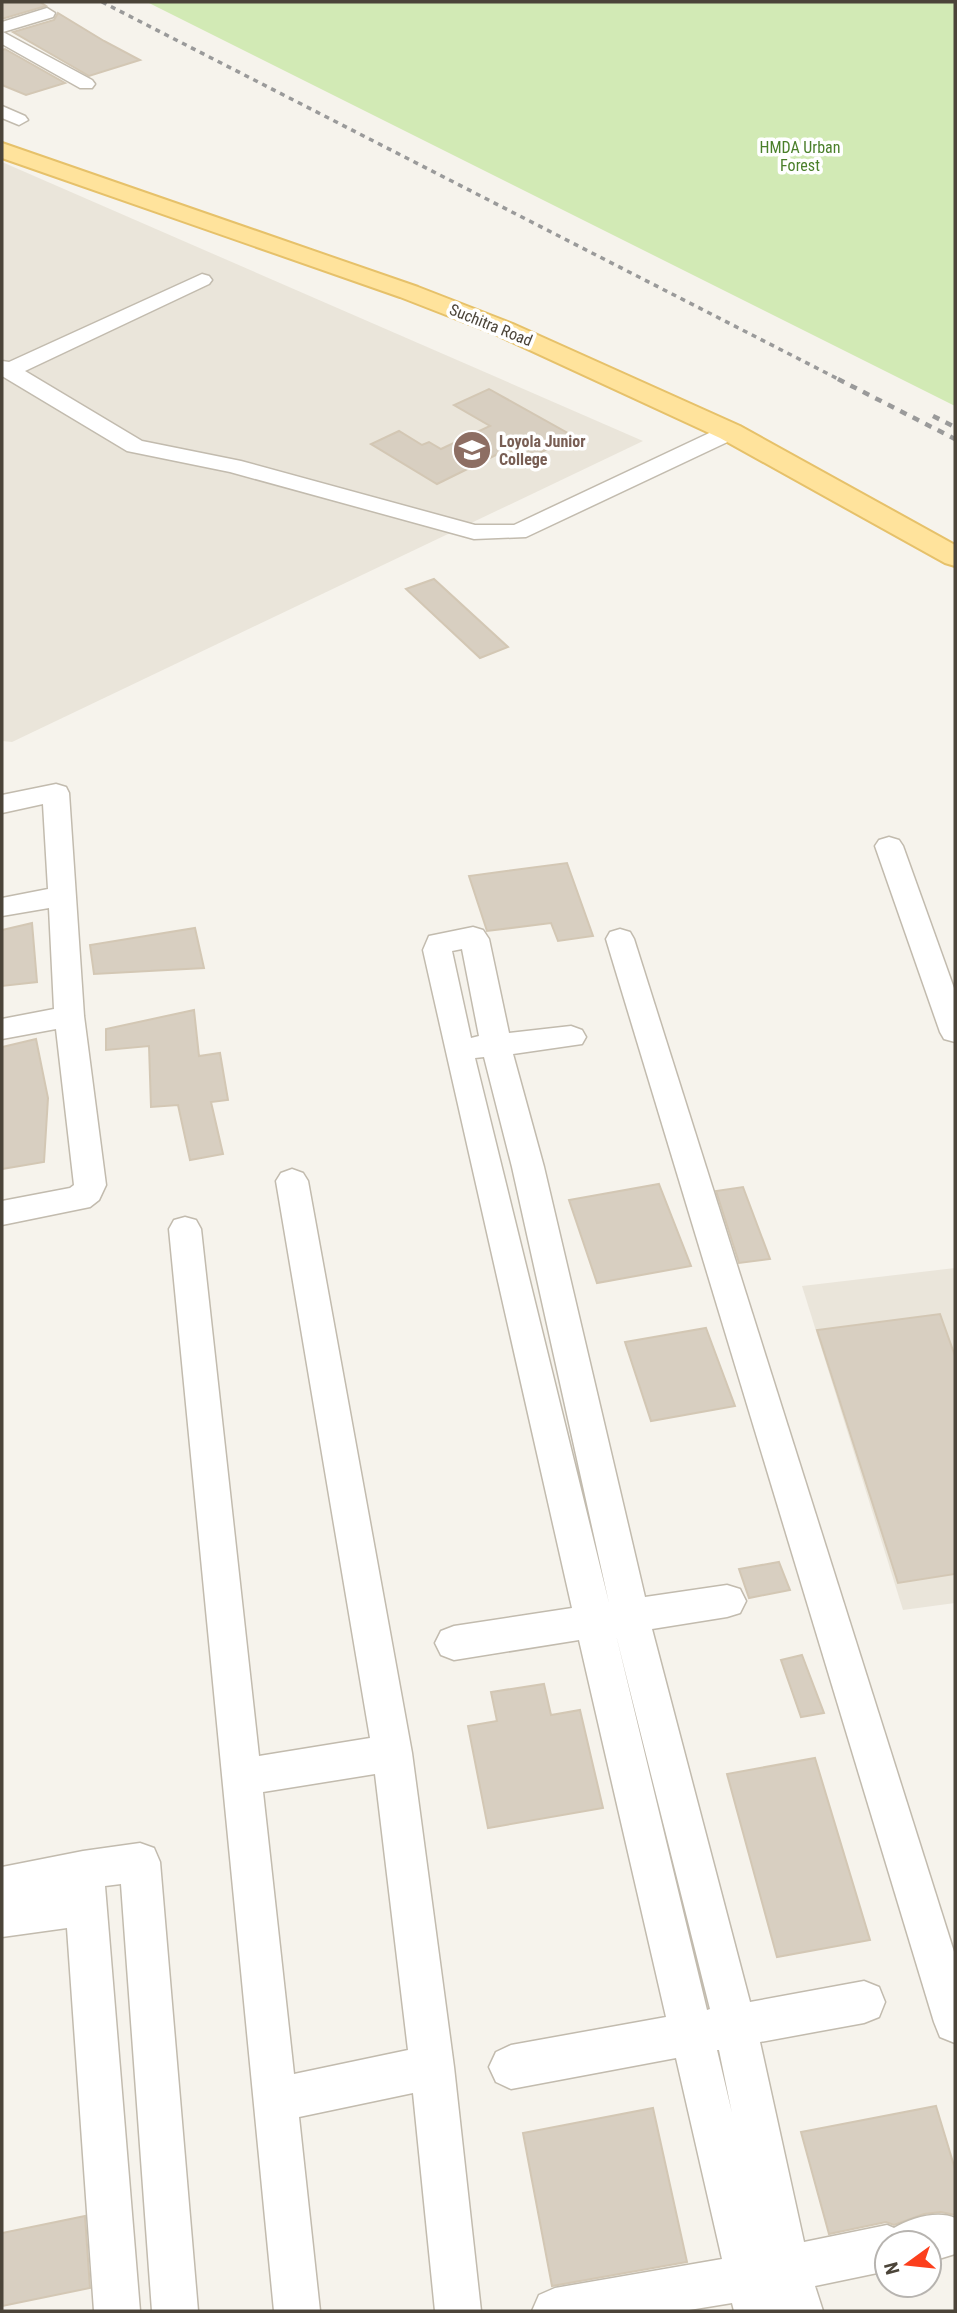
<svg xmlns="http://www.w3.org/2000/svg" width="957" height="2313" font-family="'Roboto Condensed',sans-serif">
  <style>
    .residential { fill: #eae5da }
    .green { fill: #d2eab5 }
    .building { fill: #d8cfc1; stroke: #d3c7b4; stroke-width: 2 }
    .lines { fill: none; stroke-linecap: round; stroke-linejoin: round }
    .minor-casing { stroke: #c2bbae; stroke-width: 3 }
    .major-casing { stroke: #e6c16a; stroke-width: 4 }
    .minor { fill: #fff; fill-rule: evenodd }
    .major { fill: #ffe39c; fill-rule: evenodd }
    .rail-far1 { stroke: #9a9a9a; stroke-width: 3.5; stroke-dasharray: 5 5; stroke-linecap: butt }
    .rail { stroke: #9a9a9a; stroke-width: 4.5; stroke-dasharray: 7 7; stroke-linecap: butt }
    .labels { text-anchor: middle; dominant-baseline: central; stroke-width: 7; stroke-linejoin: round; paint-order: stroke }
    .far-park-label { font-size: 16px; fill: #4a7f2a; stroke: #fff }
    .far-street-label { font-size: 16px; fill: #4b4439; stroke: #fff }
    .far-education-label { font-size: 16px; font-weight: bold; fill: #785e54; stroke: #fff; text-anchor: start }
  </style>
  <rect width="100%" height="100%" fill="#f6f3ec"/>
  <g class="residential">
    <path d="M 2,162 L 643,441 L 12,742 L 2,741 Z"/>
    <path d="M 955,1268 L 955,1603 L 903,1610 L 802,1286 Z"/>
  </g>
  <path class="green" d="M 147,2 L 955,2 L 955,406 Z"/>
  <g class="building">
    <path d="M 2,2 L 40,2 L 46,6 L 2,19 Z"/>
    <path d="M 58,13 L 104,41 L 140,60 L 89,76 L 13,32 L 54,20 Z"/>
    <path d="M 5,49 L 65,83 L 26,95 L 2,85 L 2,50 Z"/>
    <path d="M 489,389 L 573,436 L 526,460 L 508,449 L 437,484 L 371,444 L 399,431 L 422,445 L 429,442 L 441,449 L 490,426 L 454,405 Z"/>
    <path d="M 434,579 L 508,647 L 480,658 L 406,589 Z"/>
    <path d="M 567,863 L 593,936 L 558,941 L 551,923 L 487,931 L 469,876 Z"/>
    <path d="M 32,923 L 37,982 L 2,986 L 2,930 Z"/>
    <path d="M 195,928 L 204,968 L 94,974 L 90,945 Z"/>
    <path d="M 194,1010 L 199,1056 L 220,1053 L 228,1100 L 211,1102 L 223,1154 L 190,1160 L 178,1105 L 151,1107 L 149,1046 L 106,1050 L 106,1029 Z"/>
    <path d="M 36,1039 L 48,1098 L 44,1162 L 2,1169 L 2,1047 Z"/>
    <path d="M 659,1184 L 691,1266 L 597,1283 L 569,1200 Z"/>
    <path d="M 743,1187 L 770,1259 L 739,1263 L 716,1191 Z"/>
    <path d="M 940,1314 L 955,1356 L 955,1574 L 898,1583 L 817,1330 Z"/>
    <path d="M 706,1328 L 735,1406 L 651,1421 L 625,1342 Z"/>
    <path d="M 779,1562 L 790,1590 L 749,1598 L 739,1569 Z"/>
    <path d="M 802,1655 L 824,1713 L 801,1717 L 781,1660 Z"/>
    <path d="M 544,1684 L 551,1715 L 580,1710 L 603,1808 L 488,1828 L 468,1726 L 497,1721 L 491,1692 Z"/>
    <path d="M 815,1758 L 870,1940 L 777,1957 L 727,1774 Z"/>
    <path d="M 936,2106 L 955,2169 L 955,2215 L 941,2212 L 924,2214 L 894,2225 L 886,2222 L 829,2234 L 801,2132 Z"/>
    <path d="M 653,2108 L 687,2262 L 552,2286 L 523,2133 Z"/>
    <path d="M 85,2216 L 90,2288 L 2,2306 L 2,2233 Z"/>
  </g>
  <g class="lines">
    <g class="minor-casing">
      <g id="minor">
        <path d="M 47,8 L 55,13 L 53,17 L 3,32 L 92,80 L 95,84 L 92,88 L 80,88 L 2,44 L 2,22 Z"/>
        <path d="M 2,106 L 25,116 L 28,120 L 19,125 L 2,118 Z"/>
        <path d="M 202,274 L 209,276 L 212,280 L 209,284 L 25,371 L 142,441 L 241,461 L 475,525 L 514,525 L 722,427 L 738,427 L 741,432 L 738,437 L 526,537 L 474,539 L 230,472 L 127,451 L 2,376 L 2,361 L 9,362 Z"/>
        <path d="M 56,784 L 66,787 L 69,793 L 84,1016 L 106,1185 L 99,1200 L 90,1207 L 2,1225 L 2,1201 L 70,1188 L 74,1185 L 56,1029 L 2,1039 L 2,1019 L 54,1009 L 49,908 L 2,916 L 2,898 L 48,889 L 43,804 L 2,813 L 2,795 Z"/>
        <path d="M 889,837 L 899,840 L 903,846 L 955,991 L 955,1042 L 944,1039 L 940,1032 L 875,846 L 879,840 Z"/>
        <path d="M 473,927 L 483,930 L 489,939 L 509,1033 L 571,1026 L 582,1030 L 586,1037 L 582,1044 L 513,1054 L 544,1167 L 645,1597 L 727,1585 L 740,1589 L 746,1601 L 740,1613 L 727,1617 L 652,1629 L 750,2002 L 864,1981 L 879,1987 L 885,2002 L 879,2017 L 864,2023 L 760,2042 L 804,2242 L 887,2225 L 894,2228 C 910,2218 938,2210 955,2218 L 955,2254 L 929,2262 L 929,2243 L 887,2243 L 887,2271 L 815,2286 L 823,2311 L 734,2311 L 732,2303 L 683,2311 L 532,2311 L 539,2295 L 555,2288 L 722,2259 L 676,2058 L 511,2089 L 496,2082 L 489,2067 L 496,2052 L 511,2045 L 666,2017 L 579,1640 L 454,1660 L 441,1655 L 435,1643 L 441,1631 L 454,1626 L 572,1608 L 423,950 L 429,936 ZM 462,949 L 479,1036 L 471,1038 L 452,951 ZM 484,1057 L 512,1167 L 609,1603 L 475,1058 ZM 616,1635 L 710,2009 L 707,2010 ZM 717,2050 L 719,2050 L 732,2113 Z"/>
        <path d="M 620,929 L 630,932 L 634,939 L 955,1955 L 955,2043 L 940,2037 L 934,2022 L 606,939 L 610,932 Z"/>
        <path d="M 292,1169 L 303,1173 L 308,1181 L 412,1753 L 454,2067 L 481,2311 L 435,2311 L 413,2093 L 299,2117 L 320,2311 L 274,2311 L 169,1229 L 174,1220 L 185,1217 L 196,1220 L 201,1229 L 259,1756 L 370,1738 L 276,1181 L 281,1173 ZM 375,1774 L 408,2050 L 294,2074 L 263,1792 Z"/>
        <path d="M 140,1843 L 154,1848 L 160,1862 L 198,2311 L 152,2311 L 121,1884 L 105,1886 L 140,2311 L 94,2311 L 67,1928 L 2,1937 L 2,1867 L 83,1851 Z"/>
      </g>
    </g>
    <g class="major-casing">
      <path id="major" d="M 2,143 L 418,287 L 513,324 L 740,426 L 955,545 L 955,566 L 945,563 L 720,438 L 495,334 L 400,297 L 2,158 Z"/>
    </g>
    <use href="#minor" class="minor"/>
    <use href="#major" class="major"/>
    <path class="rail-far1" d="M 102,2 L 842,381"/>
    <g class="rail">
      <path d="M 838,379 L 955,439"/>
      <path d="M 933,416 L 955,427"/>
    </g>
  </g>
  <defs>
    <g id="university-disc" transform="scale(2.0125)"><circle r="9.5" fill="#8d6e63" stroke="#fff"/><path d="M0-5L7-2L0 1L-7-2ZM-4 1L0 2.5L4 1V4Q0 6-4 4Z" fill="#fff"/></g>
  </defs>
  <g fill-rule="evenodd">
    <use href="#university-disc" x="472" y="450"/>
  </g>
  <g class="labels">
    <g class="far-park-label">
      <text x="800" y="147">HMDA Urban<tspan x="800" dy="18">Forest</tspan></text>
    </g>
    <g class="far-street-label">
      <text transform="translate(491 325) rotate(22)">Suchitra Road</text>
    </g>
    <g class="far-education-label">
      <text x="499" y="441">Loyola Junior<tspan x="499" dy="18">College</tspan></text>
    </g>
  </g>
  <rect width="957" height="2313" fill="none" stroke="#4b4439" stroke-width="7"/>
  <g transform="translate(908 2264) rotate(255)"><circle r="33" fill="#ffffff" stroke="#b7b4b0" stroke-width="2"/>
  <path d="M0-5L12 26L0 18L-12 26Z" fill="#fc3f1d"/>
  <text y="-10" font-size="19" font-weight="bold" text-anchor="middle" fill="#4b4439">N</text>
  </g>
</svg>
